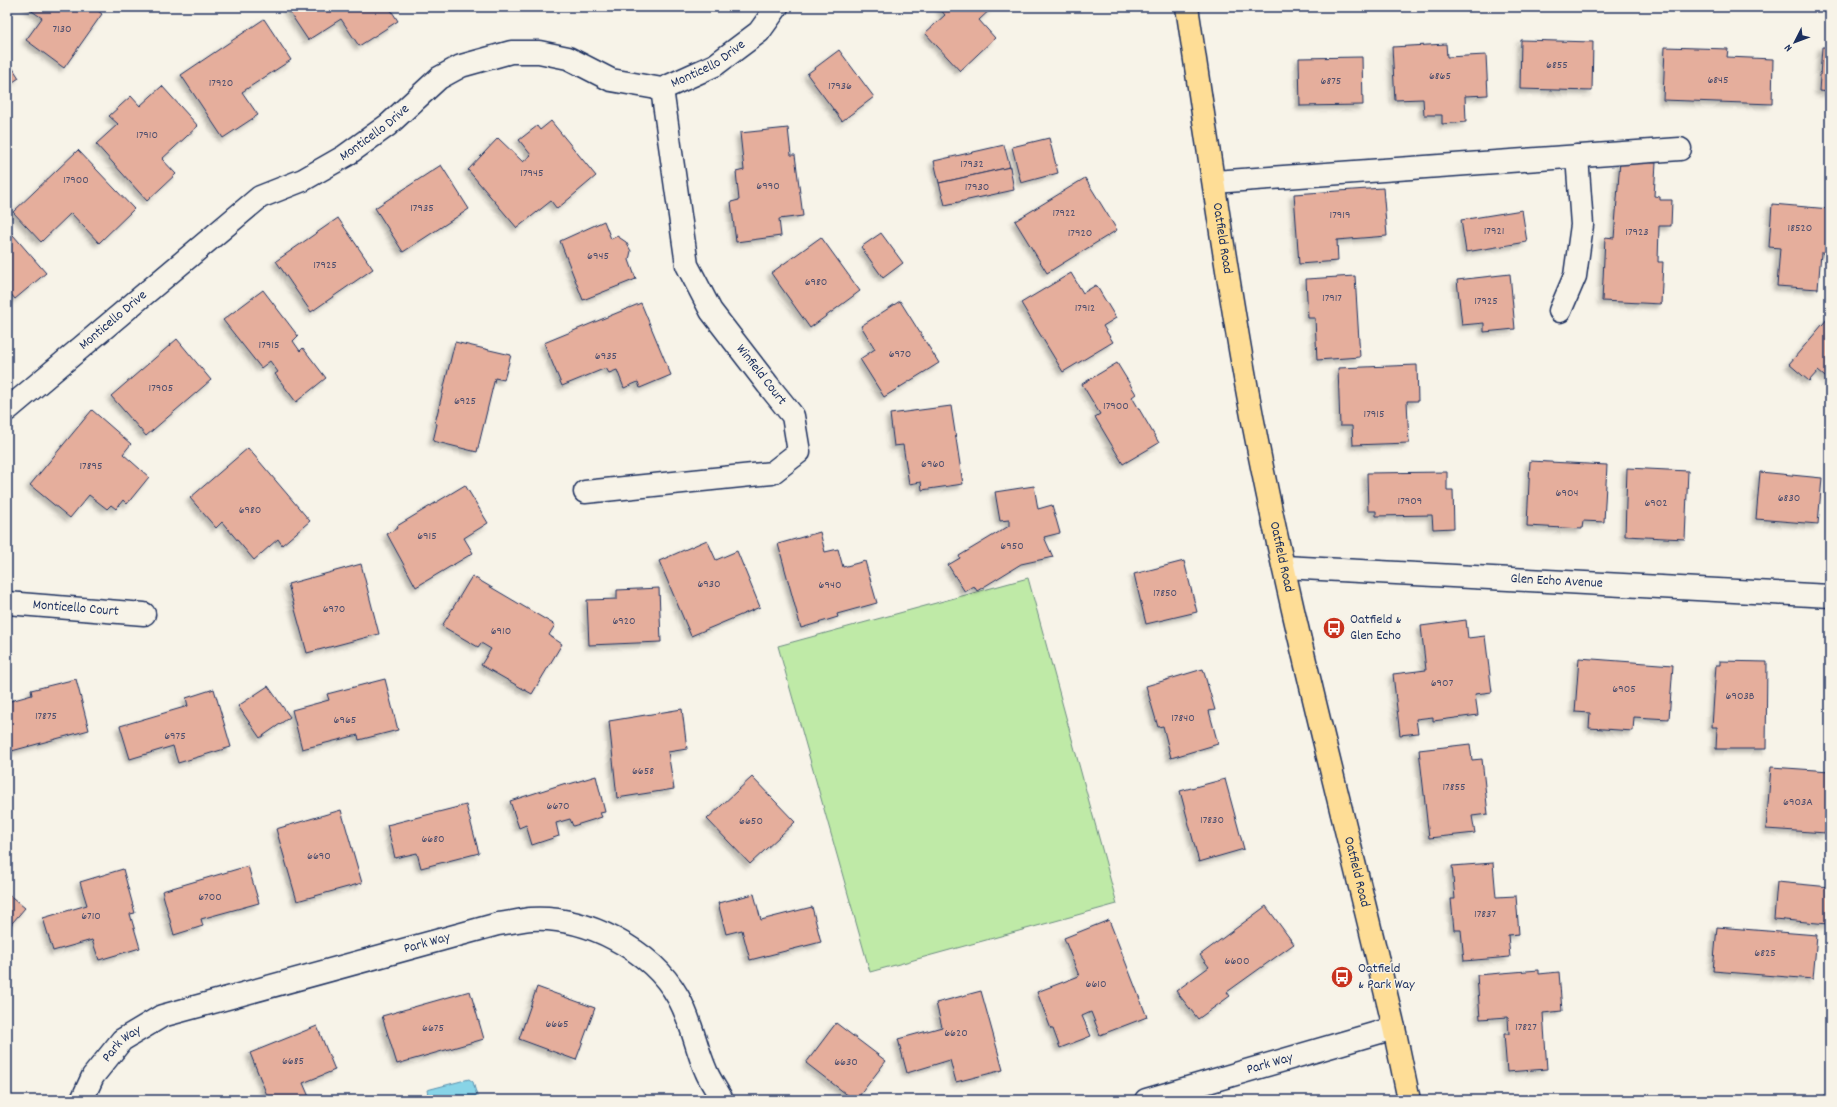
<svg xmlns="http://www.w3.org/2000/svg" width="1837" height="1107" font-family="Dekko,sans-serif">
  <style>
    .green { fill: #bfeaa7; stroke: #6d8c82 }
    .water { fill: #88d4e7; stroke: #5c92b0 }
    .building { fill: #e5ae9c; stroke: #1b2f5e; filter: url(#shadow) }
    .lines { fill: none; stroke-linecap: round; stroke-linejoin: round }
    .minor-casing { stroke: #1b2f5e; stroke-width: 25 }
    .major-casing { stroke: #1b2f5e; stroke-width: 25 }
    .minor { stroke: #f7f3e8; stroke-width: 22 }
    .major { stroke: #fedd96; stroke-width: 22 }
    .labels { text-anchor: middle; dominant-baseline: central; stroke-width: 3; stroke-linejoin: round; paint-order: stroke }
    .number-label { font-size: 12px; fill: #4e4f6e }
    .street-label { font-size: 14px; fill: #1b2f5e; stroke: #f7f3e8 }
    .poi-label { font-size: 14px; fill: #1b2f5e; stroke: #f7f3e8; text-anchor: start }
  </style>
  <defs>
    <filter id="shadow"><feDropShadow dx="-3.5" dy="3.5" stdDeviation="2" flood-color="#0004"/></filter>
  </defs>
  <rect width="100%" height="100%" fill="#f7f3e8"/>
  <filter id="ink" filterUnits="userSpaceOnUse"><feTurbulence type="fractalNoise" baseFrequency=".025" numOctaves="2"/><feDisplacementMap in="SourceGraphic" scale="8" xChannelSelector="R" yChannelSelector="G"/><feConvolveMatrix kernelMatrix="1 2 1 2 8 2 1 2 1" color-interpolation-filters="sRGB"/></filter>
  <g filter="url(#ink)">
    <path class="green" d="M 1028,578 L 1117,904 L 870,972 L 778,646 Z"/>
    <path class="water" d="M 469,1079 L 473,1082 L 477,1096 L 476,1100 L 429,1100 L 427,1090 Z"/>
    <g class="building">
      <path d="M 26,7 L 93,7 L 102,14 L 64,68 L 26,40 L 42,18 Z"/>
      <path d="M 286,7 L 389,7 L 398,21 L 359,46 L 341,19 L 308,40 Z"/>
      <path d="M 942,7 L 993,7 L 979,20 L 995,38 L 960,71 L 925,33 L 945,15 L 940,9 Z"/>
      <path d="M 264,19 L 291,60 L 242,92 L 258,115 L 223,138 L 181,75 Z"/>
      <path d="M 1521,40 L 1593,42 L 1592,91 L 1520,89 Z"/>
      <path d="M 1446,44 L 1447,57 L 1486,55 L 1488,95 L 1465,96 L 1466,122 L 1442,124 L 1442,115 L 1424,115 L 1423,99 L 1395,100 L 1392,47 Z"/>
      <path d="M 1665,47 L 1728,49 L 1727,57 L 1773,59 L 1772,104 L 1663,100 Z"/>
      <path d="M 1822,47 L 1830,47 L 1830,92 L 1819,91 Z"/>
      <path d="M 839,50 L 874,97 L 842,121 L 807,74 Z"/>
      <path d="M 1362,57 L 1363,105 L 1300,106 L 1299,58 Z"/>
      <path d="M 7,59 L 19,78 L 7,86 Z"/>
      <path d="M 162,86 L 198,126 L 162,159 L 176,174 L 147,201 L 96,144 L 118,124 L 109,116 L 131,96 L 140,106 Z"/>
      <path d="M 551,121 L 596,176 L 557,209 L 551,201 L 517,228 L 468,170 L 498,138 L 523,162 L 531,155 L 519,140 L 537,126 L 540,130 Z"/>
      <path d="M 788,128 L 791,155 L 795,155 L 803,216 L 779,219 L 781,236 L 736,242 L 731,202 L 739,200 L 736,172 L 744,170 L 740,133 Z"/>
      <path d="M 1049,138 L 1058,173 L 1021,183 L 1012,147 Z"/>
      <path d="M 1004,145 L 1010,167 L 939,183 L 934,161 Z"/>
      <path d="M 78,150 L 134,209 L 99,243 L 71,213 L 41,242 L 13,212 Z"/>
      <path d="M 1620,161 L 1656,163 L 1654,196 L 1660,197 L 1660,200 L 1672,200 L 1671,226 L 1659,226 L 1658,262 L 1663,262 L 1661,304 L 1602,301 L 1605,237 L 1614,238 Z"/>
      <path d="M 441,165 L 469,209 L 403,252 L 375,208 Z"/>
      <path d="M 1010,167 L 1014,190 L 945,205 L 939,183 Z"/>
      <path d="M 1085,178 L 1117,230 L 1047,273 L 1015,221 Z"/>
      <path d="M 1383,188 L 1387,236 L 1337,240 L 1338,261 L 1299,264 L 1294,194 Z"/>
      <path d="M 1772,204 L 1830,209 L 1830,253 L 1821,253 L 1818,289 L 1777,286 L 1780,248 L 1769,247 Z"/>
      <path d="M 1522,210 L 1527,242 L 1466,252 L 1461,220 Z"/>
      <path d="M 338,218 L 373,269 L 311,312 L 276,261 Z"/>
      <path d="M 604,221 L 611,239 L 617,236 L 626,242 L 631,251 L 629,260 L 636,279 L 583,300 L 560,241 Z"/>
      <path d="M 7,228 L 46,273 L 15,299 L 7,289 Z"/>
      <path d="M 881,233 L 903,263 L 883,278 L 861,247 Z"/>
      <path d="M 821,237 L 860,291 L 810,328 L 771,273 Z"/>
      <path d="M 1071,273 L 1083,293 L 1096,285 L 1116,318 L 1103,326 L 1113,342 L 1063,372 L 1021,303 Z"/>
      <path d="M 1510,274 L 1515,329 L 1484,332 L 1484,323 L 1462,325 L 1457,280 Z"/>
      <path d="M 1355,276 L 1360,357 L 1317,360 L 1315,318 L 1308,318 L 1306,279 Z"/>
      <path d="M 263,290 L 298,336 L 293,341 L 300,351 L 303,348 L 326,378 L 296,402 L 275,374 L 278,372 L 270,361 L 261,368 L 223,320 Z"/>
      <path d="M 900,301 L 939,363 L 884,397 L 860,359 L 875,349 L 861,326 Z"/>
      <path d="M 641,303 L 671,375 L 640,388 L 638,382 L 624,388 L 617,370 L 609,373 L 606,368 L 562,386 L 544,343 Z"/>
      <path d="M 1828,318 L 1830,320 L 1830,381 L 1818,371 L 1809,381 L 1789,364 Z"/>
      <path d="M 177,339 L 211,380 L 146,436 L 111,396 Z"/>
      <path d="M 455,342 L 511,355 L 504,380 L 495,378 L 477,452 L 433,441 L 437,424 L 435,423 Z"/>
      <path d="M 1117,363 L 1136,394 L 1132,397 L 1159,443 L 1123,464 L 1095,417 L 1100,414 L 1082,384 Z"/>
      <path d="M 1417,365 L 1418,401 L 1407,401 L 1409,443 L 1353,445 L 1352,426 L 1340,426 L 1338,368 Z"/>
      <path d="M 951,406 L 963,484 L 922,490 L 921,482 L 909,484 L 903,445 L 894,446 L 890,414 Z"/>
      <path d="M 92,410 L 131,444 L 123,454 L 149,477 L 127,504 L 123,500 L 116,509 L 111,505 L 107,509 L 89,495 L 70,518 L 30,485 Z"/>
      <path d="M 248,448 L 310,521 L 282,545 L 278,539 L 254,560 L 222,522 L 216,528 L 190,498 Z"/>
      <path d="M 1530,461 L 1607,465 L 1604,522 L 1583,521 L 1582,529 L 1527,526 Z"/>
      <path d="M 1627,468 L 1688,471 L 1685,539 L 1625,536 Z"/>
      <path d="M 1447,472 L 1447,490 L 1453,490 L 1454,528 L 1433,529 L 1432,515 L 1376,516 L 1376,511 L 1368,511 L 1367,473 Z"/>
      <path d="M 1760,472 L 1822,478 L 1818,524 L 1756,519 Z"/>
      <path d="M 465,485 L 488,523 L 464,538 L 473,553 L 416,587 L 387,534 L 398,528 L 397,526 Z"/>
      <path d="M 1034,486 L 1038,509 L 1052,505 L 1060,533 L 1044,537 L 1053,557 L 1021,564 L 977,591 L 974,586 L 965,592 L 948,565 L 960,558 L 959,556 L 1009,526 L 1009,520 L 1000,521 L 995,492 Z"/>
      <path d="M 820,532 L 825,552 L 838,549 L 843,567 L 865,561 L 877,603 L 837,614 L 838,617 L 801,628 L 778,544 Z"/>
      <path d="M 707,540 L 716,560 L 737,551 L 760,607 L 691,636 L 659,561 Z"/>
      <path d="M 1184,561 L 1197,612 L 1146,624 L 1134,574 Z"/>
      <path d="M 361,564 L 379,634 L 307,653 L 288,584 Z"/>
      <path d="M 472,576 L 555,625 L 549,635 L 562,644 L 532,694 L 481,665 L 491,649 L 481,643 L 478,647 L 442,626 Z"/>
      <path d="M 659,588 L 661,642 L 589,645 L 587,600 L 617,599 L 617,590 Z"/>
      <path d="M 1466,620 L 1468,638 L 1485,636 L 1492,692 L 1475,694 L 1478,715 L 1433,721 L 1433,717 L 1416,719 L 1418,733 L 1400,735 L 1393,674 L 1426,670 L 1421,626 Z"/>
      <path d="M 1579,658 L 1673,665 L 1669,719 L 1634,717 L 1633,731 L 1589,728 L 1590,713 L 1575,712 Z"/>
      <path d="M 1720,661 L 1767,662 L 1766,749 L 1716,749 L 1717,727 L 1712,727 L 1716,665 L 1720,665 Z"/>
      <path d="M 1203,669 L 1215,710 L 1209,711 L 1218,744 L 1171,758 L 1163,726 L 1158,727 L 1146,686 Z"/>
      <path d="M 76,679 L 89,730 L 8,752 L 7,702 L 32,695 L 31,690 Z"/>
      <path d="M 385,679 L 398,730 L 359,740 L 358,735 L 302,749 L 292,710 L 329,700 L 327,694 Z"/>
      <path d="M 268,686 L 290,717 L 260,738 L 238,706 Z"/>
      <path d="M 214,689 L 231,747 L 178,763 L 173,746 L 130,759 L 120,726 L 188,706 L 186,698 Z"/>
      <path d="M 682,709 L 687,749 L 668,752 L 674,789 L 617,798 L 609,721 Z"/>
      <path d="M 1470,744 L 1472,760 L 1482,759 L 1488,814 L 1472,816 L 1475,833 L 1429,838 L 1419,750 Z"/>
      <path d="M 1771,767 L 1830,771 L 1826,833 L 1766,829 Z"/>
      <path d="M 596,776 L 605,812 L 600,813 L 602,817 L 573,826 L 570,819 L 556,823 L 559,836 L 532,845 L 526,825 L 519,828 L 510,801 L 566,783 L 566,785 Z"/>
      <path d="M 752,777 L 795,822 L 750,864 L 707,819 Z"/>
      <path d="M 1225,779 L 1244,849 L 1199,862 L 1180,791 Z"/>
      <path d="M 466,805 L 479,853 L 421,868 L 417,853 L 395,858 L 387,825 Z"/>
      <path d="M 341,810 L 362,883 L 297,901 L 276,829 Z"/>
      <path d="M 1493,863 L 1496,897 L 1516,896 L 1519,934 L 1508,935 L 1510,957 L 1464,961 L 1461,930 L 1454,930 L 1451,899 L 1455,899 L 1452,866 Z"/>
      <path d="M 248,866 L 259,903 L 201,919 L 203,926 L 174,935 L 162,891 Z"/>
      <path d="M 123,869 L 135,913 L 130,914 L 140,948 L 99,960 L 92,940 L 53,951 L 43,918 L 87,905 L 80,882 Z"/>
      <path d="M 1777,882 L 1830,887 L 1828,924 L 1774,919 Z"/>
      <path d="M 7,893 L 25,908 L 7,929 Z"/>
      <path d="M 754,894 L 761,920 L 812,907 L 821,942 L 750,960 L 742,930 L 726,934 L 718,903 Z"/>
      <path d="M 1266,906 L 1294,944 L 1227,992 L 1230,996 L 1198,1019 L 1176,991 L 1209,967 L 1200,955 Z"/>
      <path d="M 1109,920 L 1147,1017 L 1100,1035 L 1091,1012 L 1082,1016 L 1091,1036 L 1060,1048 L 1053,1029 L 1051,1029 L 1037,992 L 1079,976 L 1064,938 Z"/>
      <path d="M 1717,927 L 1817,935 L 1813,979 L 1713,971 Z"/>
      <path d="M 1539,970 L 1539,974 L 1559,972 L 1562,1011 L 1543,1013 L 1547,1069 L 1507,1072 L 1504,1034 L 1509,1034 L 1508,1017 L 1480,1019 L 1477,975 Z"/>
      <path d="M 537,987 L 595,1008 L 576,1060 L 519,1039 Z"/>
      <path d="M 470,991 L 484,1039 L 397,1064 L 382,1016 Z"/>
      <path d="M 981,991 L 1003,1070 L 956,1082 L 950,1060 L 907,1073 L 898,1039 L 942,1027 L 936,1003 Z"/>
      <path d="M 836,1023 L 886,1061 L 856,1100 L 854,1100 L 806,1063 Z"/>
      <path d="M 317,1026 L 335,1070 L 303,1083 L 310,1099 L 269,1100 L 250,1053 Z"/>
      <path d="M 645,1095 L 646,1100 L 612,1100 Z"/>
    </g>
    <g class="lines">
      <g class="minor-casing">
        <g id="minor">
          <path d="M 1214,182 L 1680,149"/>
          <path d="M 1560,311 L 1575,276 L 1582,225 L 1577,156"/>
          <path id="s1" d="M 7,410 L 260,197 L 303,180 L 345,156 L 388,125 L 439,78 L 461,66 L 511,52 L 539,52 L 568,58 L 611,80 L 662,89 L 715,65 L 759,32 L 777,7"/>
          <path d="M 585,492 L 772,473 L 799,452 L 793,416 L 768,385 L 711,311 L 687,265 L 662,89"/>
          <path id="s2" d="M 1284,567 L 1830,596"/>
          <path id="s3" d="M 7,603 L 144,614"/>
          <path id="s4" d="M 82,1100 L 93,1076 L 122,1040 L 162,1016 L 498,924 C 509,923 520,920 531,919 C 585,916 651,949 678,997 C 692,1021 695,1046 706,1071 C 710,1081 717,1090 722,1100"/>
          <path id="s5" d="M 1146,1100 L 1394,1028"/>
        </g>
      </g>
      <g class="major-casing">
        <g id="major">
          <path id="s6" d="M 1187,7 C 1207,138 1225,270 1249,400 C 1288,611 1345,819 1394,1028 L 1409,1100"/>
        </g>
      </g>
      <use href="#minor" class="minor"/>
      <use href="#major" class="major"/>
    </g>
  </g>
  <defs>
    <g id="bus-disc" transform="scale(1.15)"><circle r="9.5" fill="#c8321e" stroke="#f7f3e8"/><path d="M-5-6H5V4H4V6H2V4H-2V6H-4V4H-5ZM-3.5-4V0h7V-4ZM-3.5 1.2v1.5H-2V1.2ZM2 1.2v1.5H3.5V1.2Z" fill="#fff"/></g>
  </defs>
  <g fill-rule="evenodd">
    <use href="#bus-disc" x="1334" y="628"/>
    <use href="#bus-disc" x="1342" y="977"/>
  </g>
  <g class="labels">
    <g class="number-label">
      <text x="62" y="29">7130</text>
      <text x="1557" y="65">6855</text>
      <text x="1440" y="76">6865</text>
      <text x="1718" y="80">6845</text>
      <text x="1331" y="81">6875</text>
      <text x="221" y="83">17920</text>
      <text x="840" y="86">17936</text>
      <text x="147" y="135">17910</text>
      <text x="972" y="164">17932</text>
      <text x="532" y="173">17945</text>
      <text x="76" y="180">17900</text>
      <text x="768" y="186">6990</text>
      <text x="977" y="187">17930</text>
      <text x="422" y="208">17935</text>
      <text x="1064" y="213">17922</text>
      <text x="1340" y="215">17919</text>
      <text x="1800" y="228">18520</text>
      <text x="1494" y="231">17921</text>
      <text x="1637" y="232">17923</text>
      <text x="1080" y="233">17920</text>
      <text x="598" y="256">6945</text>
      <text x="325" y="265">17925</text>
      <text x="816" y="282">6980</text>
      <text x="1332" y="298">17917</text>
      <text x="1486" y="301">17925</text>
      <text x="1085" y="308">17912</text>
      <text x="269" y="345">17915</text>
      <text x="900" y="354">6970</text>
      <text x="606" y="356">6935</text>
      <text x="161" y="388">17905</text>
      <text x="465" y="401">6925</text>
      <text x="1116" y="406">17900</text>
      <text x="1374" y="414">17915</text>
      <text x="933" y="464">6960</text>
      <text x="91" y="466">17895</text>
      <text x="1567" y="493">6904</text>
      <text x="1789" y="498">6830</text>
      <text x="1410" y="501">17909</text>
      <text x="1656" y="503">6902</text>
      <text x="250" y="510">6980</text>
      <text x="427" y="536">6915</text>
      <text x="1012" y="546">6950</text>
      <text x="709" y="584">6930</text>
      <text x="830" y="585">6940</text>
      <text x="1165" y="593">17850</text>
      <text x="334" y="609">6970</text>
      <text x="624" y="621">6920</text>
      <text x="501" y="631">6910</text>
      <text x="1442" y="683">6907</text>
      <text x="1624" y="689">6905</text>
      <text x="1740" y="696">6903B</text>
      <text x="46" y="716">17875</text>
      <text x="1183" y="718">17840</text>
      <text x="345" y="720">6965</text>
      <text x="175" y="736">6975</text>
      <text x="643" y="771">6658</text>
      <text x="1454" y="787">17855</text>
      <text x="1798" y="802">6903A</text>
      <text x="558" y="806">6670</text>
      <text x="1212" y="820">17830</text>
      <text x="751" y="821">6650</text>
      <text x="433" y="839">6680</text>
      <text x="319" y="856">6690</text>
      <text x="210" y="897">6700</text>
      <text x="1485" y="914">17837</text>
      <text x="91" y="916">6710</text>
      <text x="1765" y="953">6825</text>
      <text x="1237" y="961">6600</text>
      <text x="1096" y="984">6610</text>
      <text x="557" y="1024">6665</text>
      <text x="1526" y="1027">17827</text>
      <text x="433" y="1028">6675</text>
      <text x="956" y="1033">6620</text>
      <text x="293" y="1061">6685</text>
      <text x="846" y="1062">6630</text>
    </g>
    <g class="street-label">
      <text stroke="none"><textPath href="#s1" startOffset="835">Monticello Drive</textPath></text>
      <text stroke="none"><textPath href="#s1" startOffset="463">Monticello Drive</textPath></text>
      <text stroke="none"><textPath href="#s6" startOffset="234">Oatfield Road</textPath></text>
      <text stroke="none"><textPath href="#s1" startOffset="139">Monticello Drive</textPath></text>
      <text transform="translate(761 375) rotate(52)">Winfield Court</text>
      <text stroke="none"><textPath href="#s6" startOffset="558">Oatfield Road</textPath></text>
      <text stroke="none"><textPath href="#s2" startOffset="273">Glen Echo Avenue</textPath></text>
      <text stroke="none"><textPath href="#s3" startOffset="69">Monticello Court</textPath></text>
      <text stroke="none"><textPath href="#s6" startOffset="882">Oatfield Road</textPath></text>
      <text stroke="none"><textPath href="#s4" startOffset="394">Park Way</textPath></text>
      <text stroke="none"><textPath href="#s4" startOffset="70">Park Way</textPath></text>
      <text stroke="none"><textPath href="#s5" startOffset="129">Park Way</textPath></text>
    </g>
    <g class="poi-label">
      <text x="1350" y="620">Oatfield &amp;<tspan x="1350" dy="16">Glen Echo</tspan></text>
      <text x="1358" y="969">Oatfield<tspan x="1358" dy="16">&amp; Park Way</tspan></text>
    </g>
  </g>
  <rect width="1837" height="1107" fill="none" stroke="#f7f3e8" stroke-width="24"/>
  <rect x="12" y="12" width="1813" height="1083" fill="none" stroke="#1b2f5e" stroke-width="1.5" filter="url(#ink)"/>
  <g transform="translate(1795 42) rotate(228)" stroke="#f7f3e8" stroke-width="3" paint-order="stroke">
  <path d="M0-3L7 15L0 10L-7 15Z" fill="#1b2f5e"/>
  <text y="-6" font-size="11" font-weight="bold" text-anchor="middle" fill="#1b2f5e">N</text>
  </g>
</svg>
